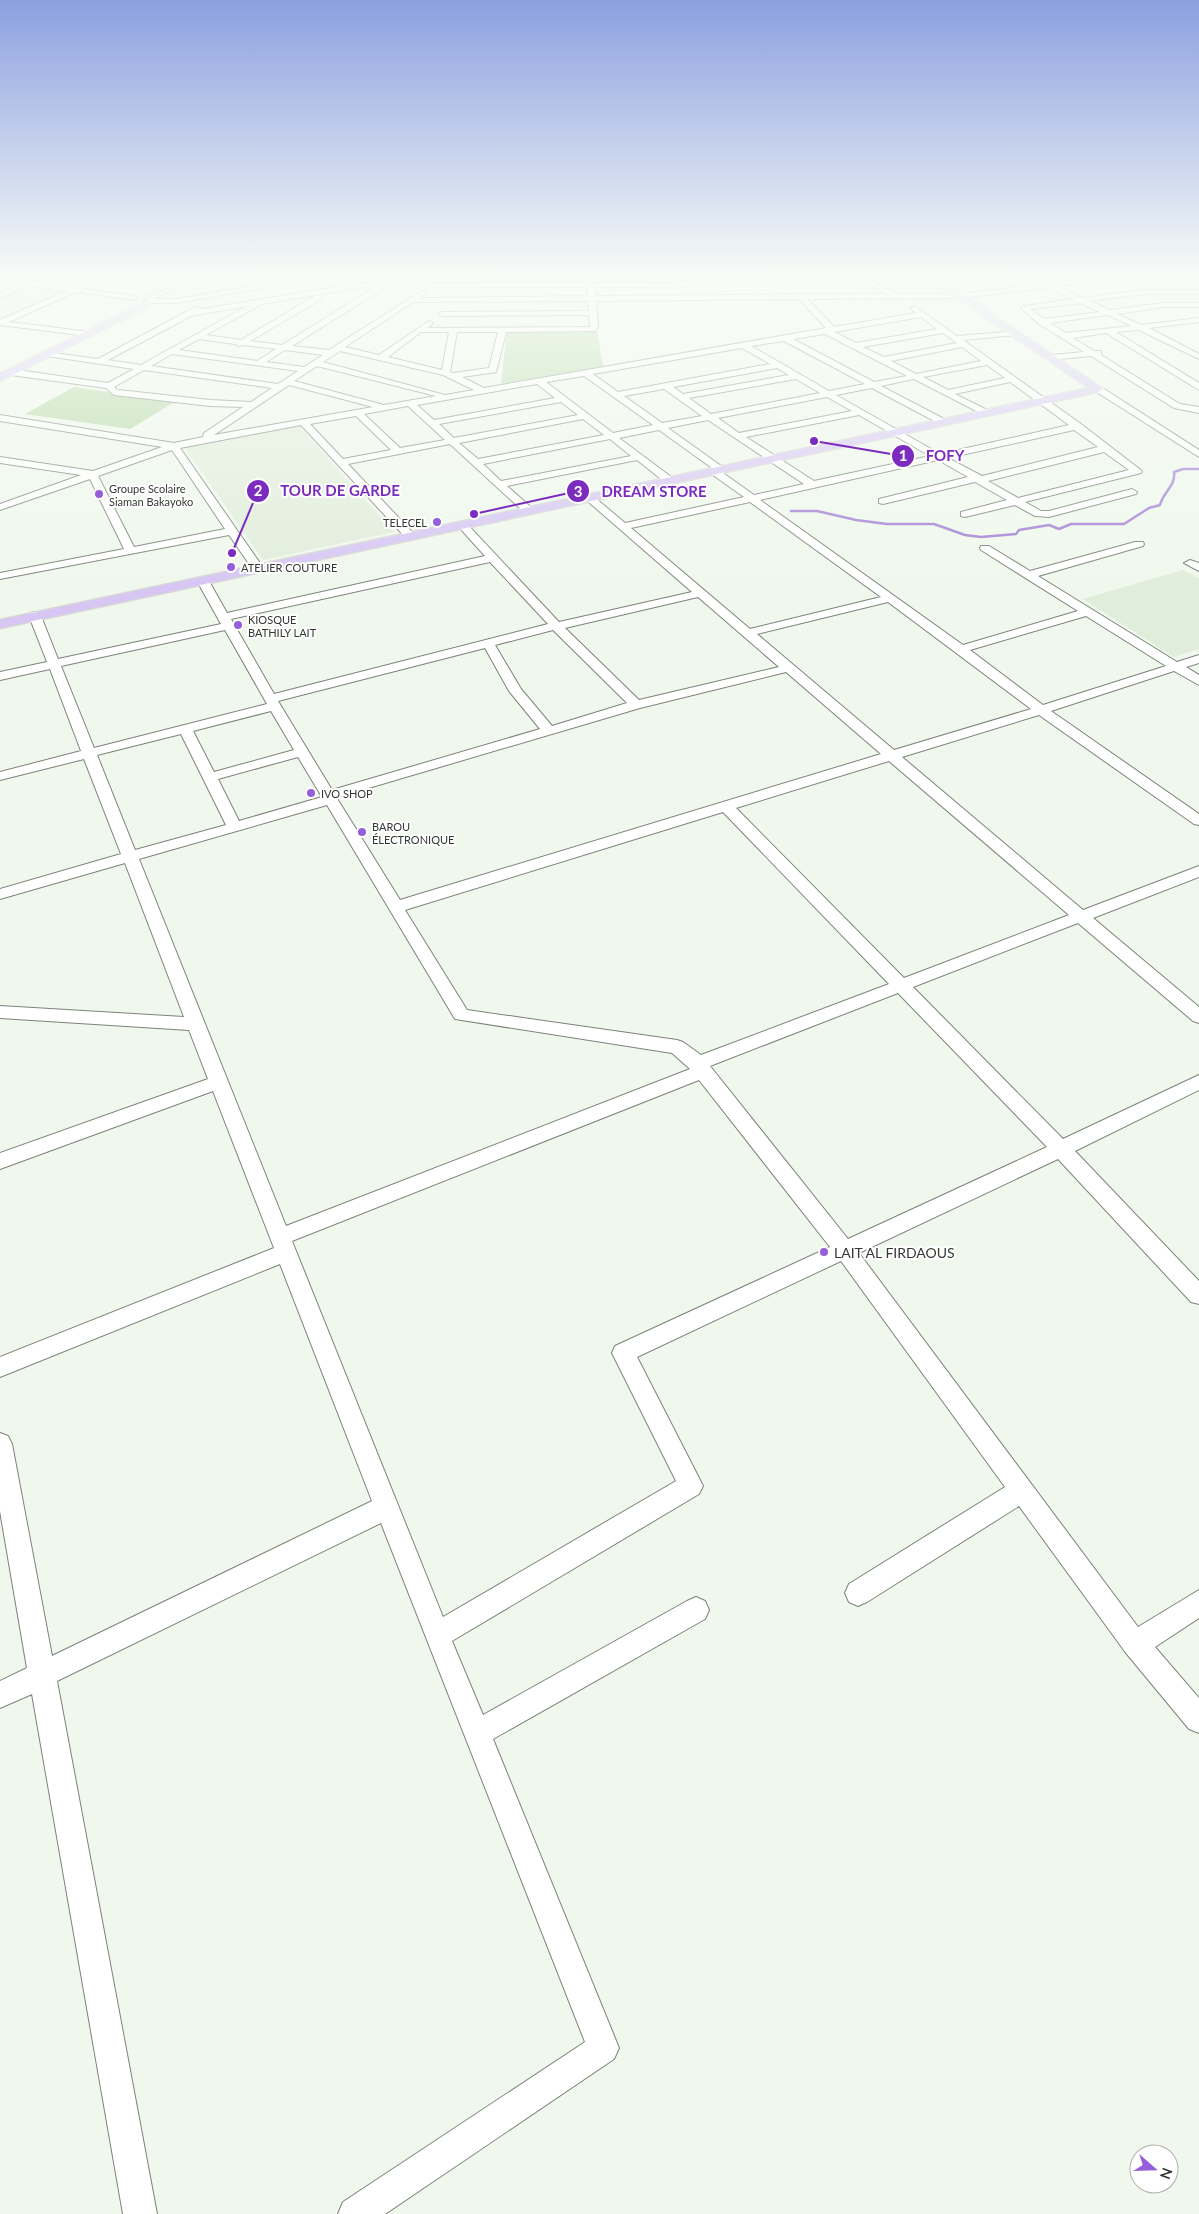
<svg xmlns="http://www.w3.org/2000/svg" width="1199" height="2214" font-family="Lato,sans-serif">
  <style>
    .built { fill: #e1eddb }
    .green { fill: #b2d7a2 }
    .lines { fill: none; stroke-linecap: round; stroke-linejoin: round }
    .stream { stroke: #a383d5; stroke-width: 2.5 }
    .minor-casing { stroke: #7c8379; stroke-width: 2 }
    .major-casing { stroke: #d7d7d6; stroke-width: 3 }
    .minor { fill: #fff; fill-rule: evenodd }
    .major { fill: #d7c6f4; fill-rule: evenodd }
    .poi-dot { fill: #945fd8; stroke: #fff; stroke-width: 2 }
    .labels { text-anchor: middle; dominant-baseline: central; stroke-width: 4; stroke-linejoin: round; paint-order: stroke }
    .far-poi-label { font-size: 11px; fill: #353834; stroke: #fff; text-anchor: start }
    .poi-label { font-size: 14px; fill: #353834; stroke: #fff; text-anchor: start }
    .leader { fill: none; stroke: #7b2cbf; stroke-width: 2 }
    .callout-dot { fill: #7b2cbf; stroke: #fff; stroke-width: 2 }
    .mark-label { font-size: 15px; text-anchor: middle; font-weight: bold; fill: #fff }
    .callout-label { font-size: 15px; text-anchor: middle; font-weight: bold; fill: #7b2cbf; stroke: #fff; stroke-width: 4; stroke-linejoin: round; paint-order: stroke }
  </style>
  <rect width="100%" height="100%" fill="#f0f8ed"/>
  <g class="built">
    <path d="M 204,277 L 312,277 L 182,299 L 164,297 Z"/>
    <path d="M 25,286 L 68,291 L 0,321 L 0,297 Z"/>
    <path d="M 298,425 L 394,532 L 263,560 L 183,445 Z"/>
    <path d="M 1183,570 L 1199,578 L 1199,649 L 1174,657 L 1083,599 Z"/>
  </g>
  <g class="green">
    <path d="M 507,330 L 597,330 L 603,366 L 501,384 Z"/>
    <path d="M 74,387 L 175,402 L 130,429 L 25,414 Z"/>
  </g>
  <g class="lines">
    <path class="stream" d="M 791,511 L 817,511 L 856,520 L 887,524 L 934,524 L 965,535 L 981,537 L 1016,534 L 1019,530 L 1049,525 L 1059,529 L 1071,524 L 1124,524 L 1149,508 L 1160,505 C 1163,492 1176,486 1174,472 L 1183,469 L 1199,469"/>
    <g class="minor-casing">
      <g id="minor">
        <path d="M 0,277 L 74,287 L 98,277 L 106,277 L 83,289 L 134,296 L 138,298 L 134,300 L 76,292 L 9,322 L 90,332 L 90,336 L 87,336 L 0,325 L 0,320 L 66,291 L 31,286 L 0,298 L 0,293 L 22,284 L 0,281 Z"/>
        <path d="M 189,277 L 198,277 L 154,299 L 177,299 L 311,277 L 327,277 L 177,303 L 150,303 L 146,301 L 150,299 L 149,295 Z"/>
        <path d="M 398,277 L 414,277 L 388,283 L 388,286 L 292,346 L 329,350 L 422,291 L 426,293 L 420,298 L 588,296 L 587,287 L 430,287 L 429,285 L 433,283 L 821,282 L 825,284 L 824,286 L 595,287 L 596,296 L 886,294 L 855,277 L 864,277 L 897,294 L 960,294 L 1100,277 L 1119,277 L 1116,279 L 1057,286 L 1082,298 L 1143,290 L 1199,290 L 1199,294 L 1143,294 L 1090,301 L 1110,310 L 1164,303 L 1199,303 L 1199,307 L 1164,307 L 1117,314 L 1141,325 L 1199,318 L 1199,322 L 1149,328 L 1199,354 L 1199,359 L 1139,330 L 1116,332 L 1199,383 L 1199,390 L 1106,333 L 1073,338 L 1094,351 L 1101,351 L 1101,355 L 1180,404 L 1199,407 L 1199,413 L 1174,408 L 1091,356 L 1049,360 L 1049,356 L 1052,355 L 1084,352 L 1039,324 L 1021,308 L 1025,306 L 1073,299 L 1047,288 L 960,298 L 807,299 L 834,327 L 916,313 L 910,308 L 914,306 L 957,336 L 1019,331 L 1020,333 L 1016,335 L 963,340 L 1081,424 L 1142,471 L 1141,473 L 1025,502 L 1041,511 L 1049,511 L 1132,489 L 1137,492 L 1136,494 L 1049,517 L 1035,516 L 1015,505 L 965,517 L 961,516 L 961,512 L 1007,500 L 975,482 L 883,504 L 879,503 L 879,499 L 968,477 L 938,460 L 760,500 L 963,645 L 1078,611 L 981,550 L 980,548 L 981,546 L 989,546 L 1030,571 L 1135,542 L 1143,542 L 1144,544 L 1143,546 L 1038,576 L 1177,662 L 1199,655 L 1199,663 L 1186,667 L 1199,675 L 1199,685 L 1174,671 L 1051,711 L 1199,814 L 1199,825 L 1194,824 L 1039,715 L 902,757 L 1083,910 L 1199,866 L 1199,877 L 1093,918 L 1199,1007 L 1199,1023 L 1193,1021 L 1078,923 L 913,987 L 1063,1139 L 1199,1075 L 1199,1090 L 1075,1151 L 1199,1281 L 1199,1304 L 1191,1302 L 1058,1159 L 859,1253 L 1138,1627 L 1199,1590 L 1199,1618 L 1155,1647 L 1199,1698 L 1199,1733 L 1189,1729 L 1126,1653 L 1019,1506 L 867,1602 L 858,1606 L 849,1602 L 845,1593 L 849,1584 L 1005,1487 L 841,1261 L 637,1357 L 699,1478 L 703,1486 L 699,1494 L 452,1641 L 483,1715 L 687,1601 L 696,1597 L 705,1601 L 709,1610 L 705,1619 L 493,1739 L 619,2048 L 614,2059 L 385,2214 L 338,2214 L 343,2202 L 585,2042 L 381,1523 L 57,1681 L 157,2214 L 123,2214 L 32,1694 L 0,1708 L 0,1681 L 27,1668 L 0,1511 L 0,1433 L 8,1436 L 12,1444 L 52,1656 L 372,1501 L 280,1264 L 0,1377 L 0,1357 L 274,1248 L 213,1091 L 0,1169 L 0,1153 L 208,1079 L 189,1030 L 0,1018 L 0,1006 L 184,1017 L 125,863 L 0,899 L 0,889 L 121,854 L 84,759 L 0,780 L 0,772 L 81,751 L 50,669 L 0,680 L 0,672 L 47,662 L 29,616 L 31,613 L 35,612 L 41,616 L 58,659 L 221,624 L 197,581 L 203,578 L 209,581 L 227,613 L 485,556 L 457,525 L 462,522 L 466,523 L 559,622 L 692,592 L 584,498 L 585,496 L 593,496 L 625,523 L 744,497 L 710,473 L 709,471 L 712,468 L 659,430 L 619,438 L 674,479 L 674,483 L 666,483 L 637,460 L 507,486 L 533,509 L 534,511 L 529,514 L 525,513 L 450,444 L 348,464 L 414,534 L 415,536 L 414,538 L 406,538 L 301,425 L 180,448 L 264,569 L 262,571 L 254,571 L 229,535 L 0,579 L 0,573 L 124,549 L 90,479 L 0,510 L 0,504 L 81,475 L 0,463 L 0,457 L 93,471 L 162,447 L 0,421 L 0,415 L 174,443 L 203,437 L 204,433 L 243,407 L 210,406 L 114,395 L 106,388 L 11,375 L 7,372 L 11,369 L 108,383 L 134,369 L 47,356 L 43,354 L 47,352 L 98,359 L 195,307 L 201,307 L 202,309 ZM 380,284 L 282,345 L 250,341 L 322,299 L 322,295 L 316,295 L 241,340 L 206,335 L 262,304 ZM 799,299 L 826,328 L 484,388 L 462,377 L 496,372 L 506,332 L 595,331 L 598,327 L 596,301 ZM 588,301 L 589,311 L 442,312 L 438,314 L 442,316 L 589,315 L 590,327 L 428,328 L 433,323 L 429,321 L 379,355 L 345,347 L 413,302 ZM 1081,303 L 1100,312 L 1044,319 L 1031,309 ZM 247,306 L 141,365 L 108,360 L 191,316 ZM 1108,315 L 1131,326 L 1066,333 L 1050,323 ZM 921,317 L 937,329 L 856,343 L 834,332 ZM 421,332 L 449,332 L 442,370 L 388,357 ZM 457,332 L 498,332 L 489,368 L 453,373 L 450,372 ZM 943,333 L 957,343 L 884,357 L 863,347 ZM 825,334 L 907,376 L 874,382 L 793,339 ZM 199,339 L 235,344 L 239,346 L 243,345 L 276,349 L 257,361 L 179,350 ZM 784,341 L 865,384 L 829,391 L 751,346 ZM 962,347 L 981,361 L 916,374 L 891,361 ZM 742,348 L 770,364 L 618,392 L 593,374 ZM 285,350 L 323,355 L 304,367 L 266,362 ZM 340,351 L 443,375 L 474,390 L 445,395 L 323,362 ZM 172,354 L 298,371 L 278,384 L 151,366 ZM 987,365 L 1005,378 L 948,390 L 923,377 ZM 317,366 L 436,396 L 384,405 L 294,381 ZM 777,368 L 789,375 L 683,394 L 673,387 ZM 144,370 L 272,388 L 251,402 L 210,400 L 128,391 L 117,390 L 114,387 ZM 584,376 L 653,425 L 613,433 L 546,382 ZM 796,379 L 820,393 L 711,414 L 689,398 ZM 914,379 L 986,416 L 991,413 L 989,411 L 955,394 L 1010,382 L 1069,425 L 940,454 L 836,395 L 872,388 L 940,424 L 946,424 L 946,420 L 881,386 ZM 537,384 L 555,398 L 434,420 L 417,405 ZM 289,385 L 373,407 L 214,435 ZM 664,389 L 702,416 L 662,423 L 624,396 ZM 827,397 L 852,411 L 739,433 L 718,418 ZM 561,402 L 578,415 L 454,438 L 439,424 ZM 408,406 L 445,440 L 400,448 L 364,414 ZM 859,415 L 930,456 L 814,481 L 746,437 ZM 356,416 L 391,450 L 343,459 L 310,424 ZM 583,419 L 604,435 L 478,459 L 459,443 ZM 708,420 L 804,484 L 754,495 L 723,473 L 726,470 L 724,468 L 668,428 ZM 1074,430 L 1098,447 L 982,476 L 948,458 ZM 610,439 L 631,456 L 501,481 L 483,464 ZM 172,450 L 225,529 L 134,547 L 98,476 ZM 1104,452 L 1129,470 L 1018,498 L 988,481 ZM 750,502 L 881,597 L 750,629 L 631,528 ZM 490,562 L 548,624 L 274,694 L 231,619 ZM 698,597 L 779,667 L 639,700 L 565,628 ZM 888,602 L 1031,709 L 894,750 L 757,634 ZM 1086,616 L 1166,666 L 1043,705 L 970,650 ZM 225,630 L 267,704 L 94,748 L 61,666 ZM 553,630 L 627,703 L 552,726 L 521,689 L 495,645 ZM 485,648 L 509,691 L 540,729 L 332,790 L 278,701 ZM 786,672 L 881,754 L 400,900 L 338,800 L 338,797 L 640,708 ZM 271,711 L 294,750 L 214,772 L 193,731 ZM 181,734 L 226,825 L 135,850 L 97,755 ZM 298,757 L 322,797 L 239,821 L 218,779 ZM 889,761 L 1069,915 L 904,978 L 736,808 ZM 327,805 L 455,1019 L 672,1053 L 690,1069 L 286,1226 L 139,859 ZM 723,812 L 889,984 L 701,1055 L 683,1042 L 677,1040 L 467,1010 L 405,910 ZM 898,993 L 1047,1147 L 848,1239 L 710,1066 ZM 699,1080 L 830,1247 L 615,1346 L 612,1353 L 676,1481 L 443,1617 L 292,1241 Z"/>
        <path d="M 946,277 L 965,277 L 930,283 L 926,281 Z"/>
        <path d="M 1170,277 L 1199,277 L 1199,279 L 1174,279 Z"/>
        <path d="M 1095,387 L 1101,387 L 1199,450 L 1199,457 L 1095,391 Z"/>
        <path d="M 1190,560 L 1199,563 L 1199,571 L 1184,563 Z"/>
      </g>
    </g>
    <g class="major-casing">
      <g id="major">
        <path d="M 181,277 L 191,277 L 151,298 L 144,296 Z"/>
        <path d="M 917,277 L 927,277 L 963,294 L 1103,389 L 1098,392 L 0,628 L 0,620 L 1089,388 L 957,298 Z"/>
        <path d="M 145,299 L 150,302 L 149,307 L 0,381 L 0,374 L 141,304 L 142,300 Z"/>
      </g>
    </g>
    <use href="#minor" class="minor"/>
    <use href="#major" class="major"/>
  </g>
  <linearGradient id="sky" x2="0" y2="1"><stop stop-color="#8ca0e0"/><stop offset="0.47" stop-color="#f8fcf7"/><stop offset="1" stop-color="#f8fcf7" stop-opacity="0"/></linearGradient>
  <rect width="1199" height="587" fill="url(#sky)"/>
  <g class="poi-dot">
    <circle cx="99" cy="494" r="5"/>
    <circle cx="437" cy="522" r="5"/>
    <circle cx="231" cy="567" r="5"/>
    <circle cx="238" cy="625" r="5"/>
    <circle cx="311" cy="793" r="5"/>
    <circle cx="362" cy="832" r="5"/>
    <circle cx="824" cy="1252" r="5"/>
  </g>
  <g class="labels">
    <g class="far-poi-label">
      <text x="109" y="488">Groupe Scolaire<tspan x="109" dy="13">Siaman Bakayoko</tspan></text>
      <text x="427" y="522" text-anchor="end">TELECEL</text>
      <text x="241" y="567">ATELIER COUTURE</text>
      <text x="248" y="619">KIOSQUE<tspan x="248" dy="13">BATHILY LAIT</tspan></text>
      <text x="321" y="793">IVO SHOP</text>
      <text x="372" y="826">BAROU<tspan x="372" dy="13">ÉLECTRONIQUE</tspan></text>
    </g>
    <g class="poi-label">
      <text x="834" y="1252">LAIT AL FIRDAOUS</text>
    </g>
  </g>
  <path class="leader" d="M814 441L903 456M232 553L258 491M474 514L578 491"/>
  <g class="callout-dot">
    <circle cx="814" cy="441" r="5"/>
    <circle cx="232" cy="553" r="5"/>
    <circle cx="474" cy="514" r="5"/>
    <circle cx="903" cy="456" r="12"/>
    <circle cx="258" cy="491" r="12"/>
    <circle cx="578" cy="491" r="12"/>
  </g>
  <g class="mark-label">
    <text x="903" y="461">1</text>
    <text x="258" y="496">2</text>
    <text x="578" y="497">3</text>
  </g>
  <g class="callout-label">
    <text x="945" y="461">FOFY</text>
    <text x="340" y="496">TOUR DE GARDE</text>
    <text x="654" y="497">DREAM STORE</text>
  </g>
  <g transform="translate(1154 2169) rotate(110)"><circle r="24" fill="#ffffff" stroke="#aeafae"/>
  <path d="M0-4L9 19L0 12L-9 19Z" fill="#945fd8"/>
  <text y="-8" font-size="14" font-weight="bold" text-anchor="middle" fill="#353834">N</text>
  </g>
</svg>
